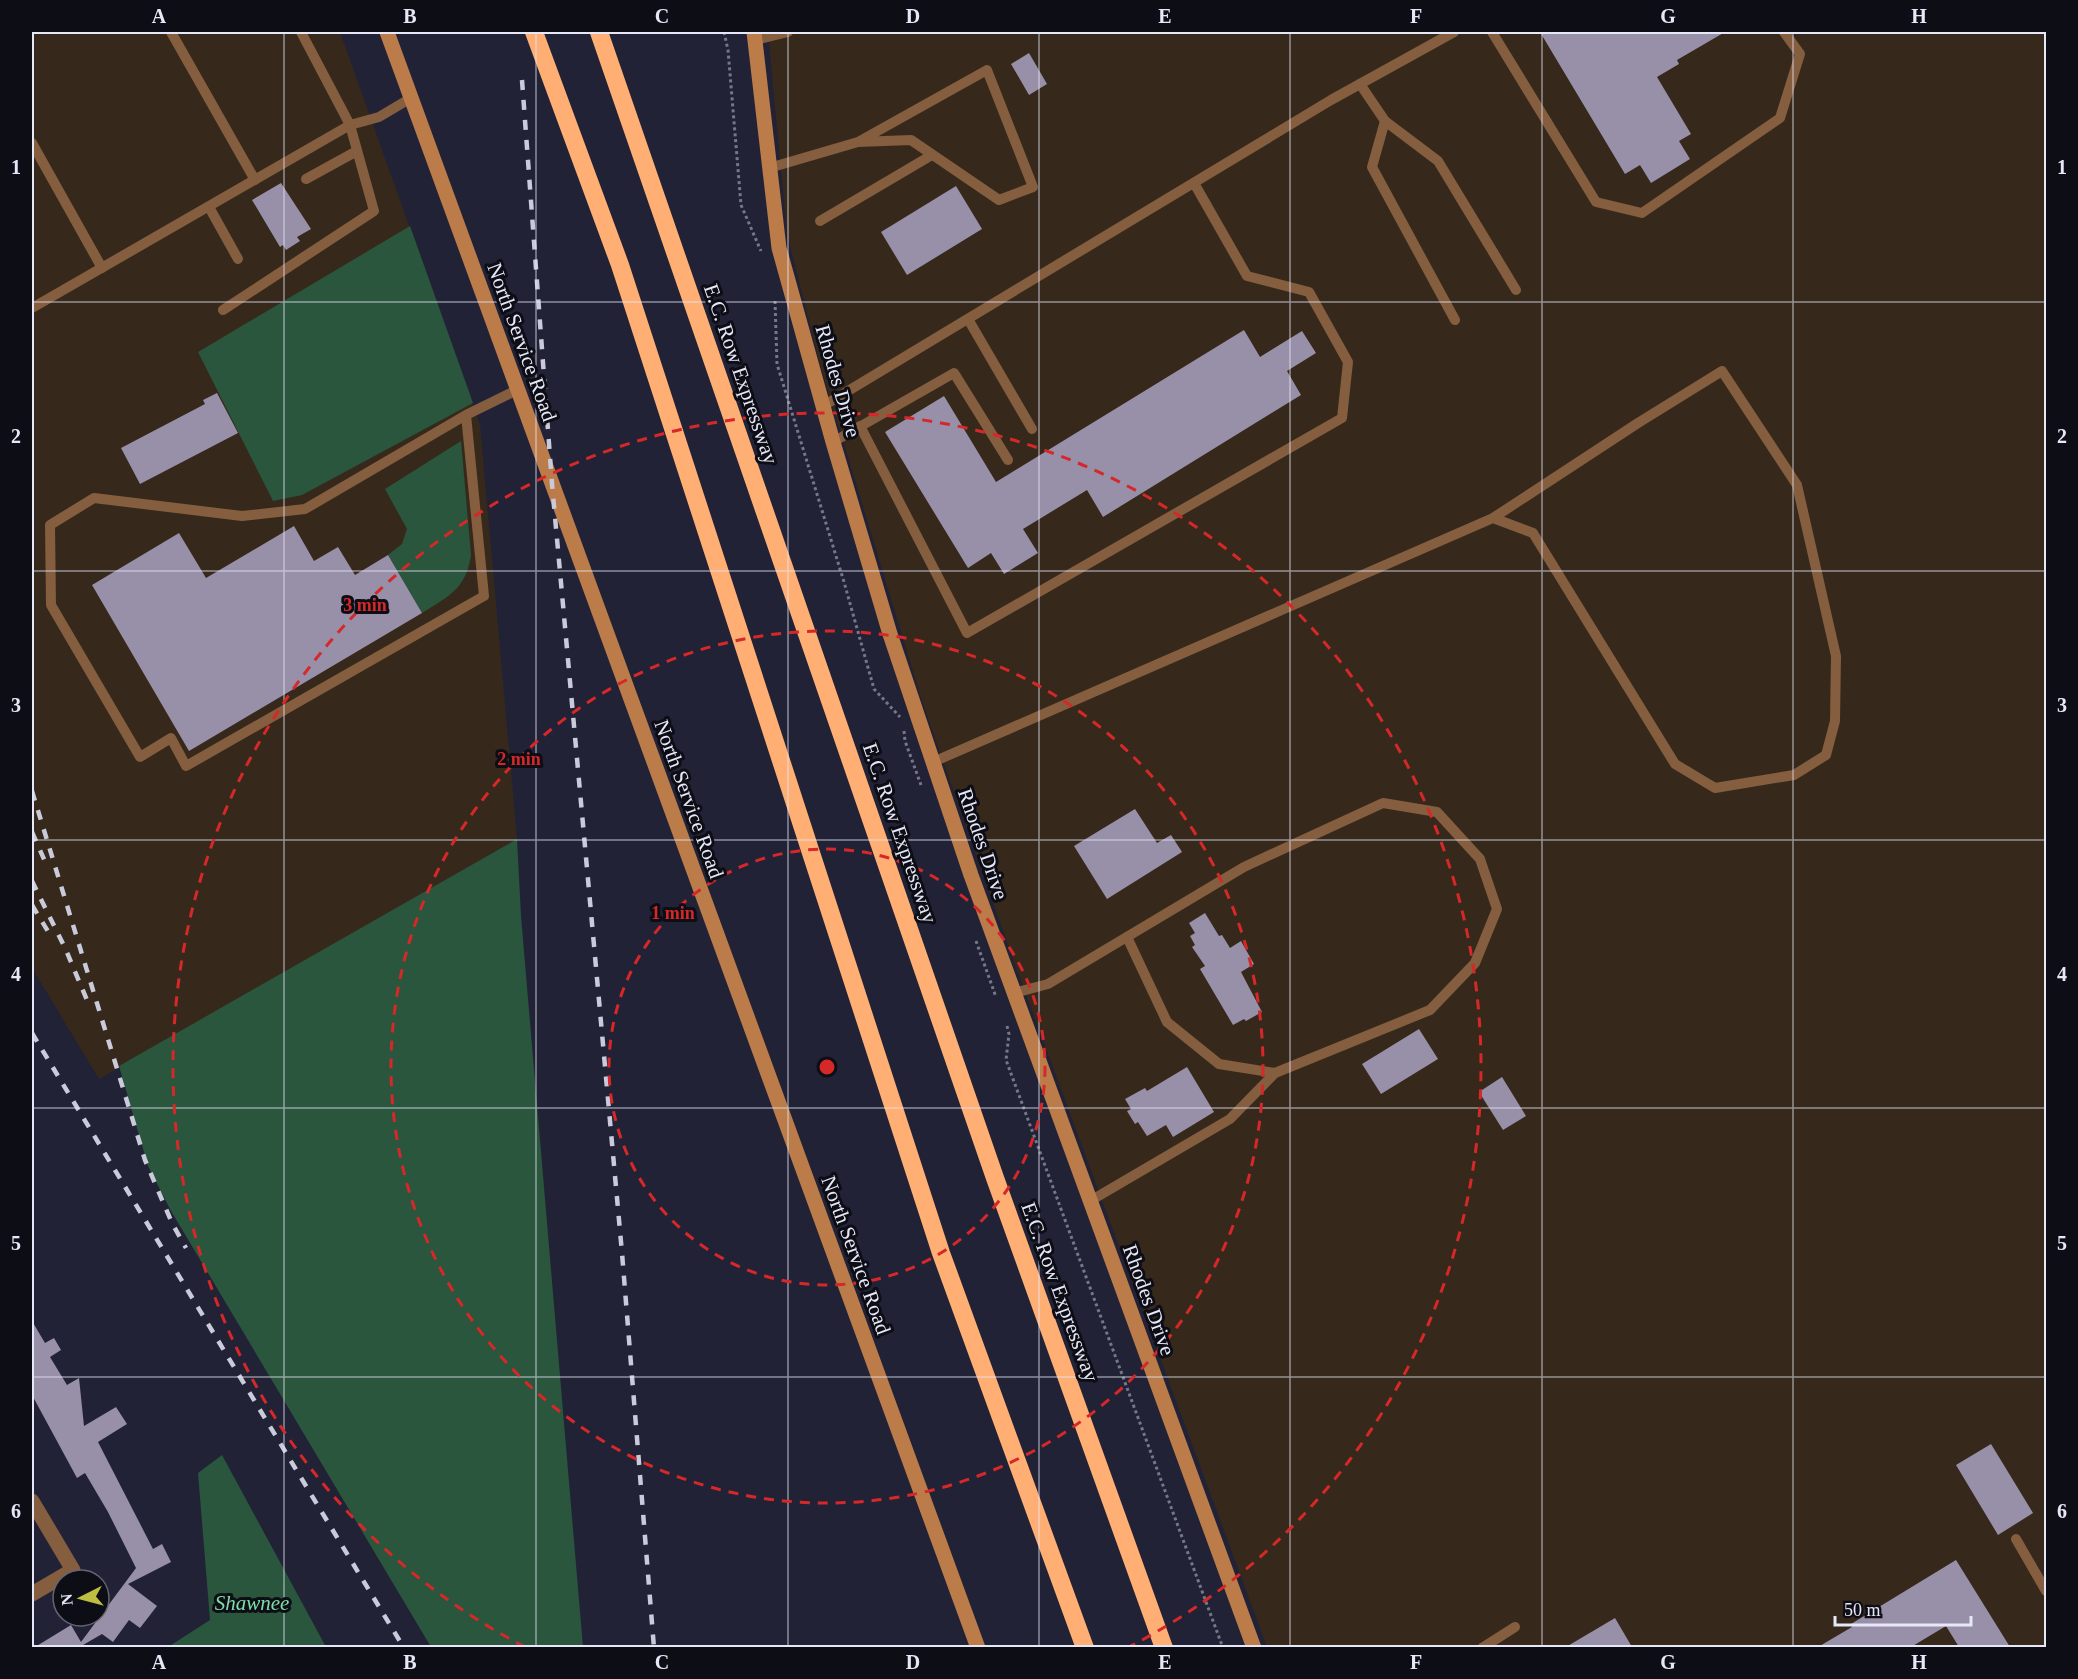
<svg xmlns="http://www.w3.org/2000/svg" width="2078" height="1679" font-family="'Times New Roman',serif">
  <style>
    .industrial { fill: #36291b }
    .green { fill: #29563d }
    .building { fill: #988fa9 }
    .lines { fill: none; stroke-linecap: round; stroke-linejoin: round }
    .path { stroke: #767789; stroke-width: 3; stroke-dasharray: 3 3; stroke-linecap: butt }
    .lane { stroke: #855d3f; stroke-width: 10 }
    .street { stroke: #855d3f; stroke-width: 15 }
    .secondary { stroke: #bb7c4a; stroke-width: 15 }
    .highway { stroke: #ffaf73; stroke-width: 18 }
    .rail { stroke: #c9cada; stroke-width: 4.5; stroke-dasharray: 10 10; stroke-linecap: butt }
    .grid { fill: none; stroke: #e7e8f7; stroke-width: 1.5; stroke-opacity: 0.55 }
    .ring { fill: none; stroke: #d62828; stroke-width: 3; stroke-dasharray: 10 8 }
    .labels { text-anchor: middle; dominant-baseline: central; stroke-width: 6; stroke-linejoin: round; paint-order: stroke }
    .street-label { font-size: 21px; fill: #e7e8f7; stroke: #0d0d16 }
    .park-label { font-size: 21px; font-style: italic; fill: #7edea7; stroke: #0d0d16 }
    .centre { fill: #d62828; stroke: #0d0d16; stroke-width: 3 }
    .ring-label { font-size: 18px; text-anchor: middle; font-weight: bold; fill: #d62828; stroke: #0d0d16; stroke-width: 6; stroke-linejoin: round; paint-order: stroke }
    .neatline { fill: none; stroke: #e7e8f7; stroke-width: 2 }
    .grid-label { font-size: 20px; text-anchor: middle; font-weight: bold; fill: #e7e8f7 }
  </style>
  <rect width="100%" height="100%" fill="#222237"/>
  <g class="industrial">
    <path d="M 32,32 L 340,32 L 480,425 L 517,839 L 99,1079 L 32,968 Z"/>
    <path d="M 768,32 L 2046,32 L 2046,1647 L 1267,1647 L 1014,962 L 922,701 L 822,371 L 787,234 Z"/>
  </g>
  <g class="green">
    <path d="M 410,226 L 473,403 L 302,495 L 273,501 L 198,352 Z"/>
    <path d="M 461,441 L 471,555 C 466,589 449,596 422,613 L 388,555 L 402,544 L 407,529 L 385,489 Z"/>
    <path d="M 517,839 L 521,916 L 583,1647 L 431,1647 L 171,1211 L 148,1166 L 119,1066 Z"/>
    <path d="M 222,1455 L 326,1647 L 168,1647 L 210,1620 L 198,1473 Z"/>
  </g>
  <g class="building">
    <path d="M 1540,32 L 1725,32 L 1677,60 L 1679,64 L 1657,77 L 1691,134 L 1679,141 L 1690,159 L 1651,183 L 1640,165 L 1625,174 Z"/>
    <path d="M 1029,53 L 1047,84 L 1029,95 L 1011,64 Z"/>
    <path d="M 281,183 L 311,229 L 297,237 L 300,241 L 286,250 L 283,245 L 280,247 L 252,200 Z"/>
    <path d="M 956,186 L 982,229 L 907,275 L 881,232 Z"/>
    <path d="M 1244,330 L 1260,357 L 1302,331 L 1316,353 L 1287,371 L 1301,395 L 1103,517 L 1087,490 L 1023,529 L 1038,553 L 1004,574 L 991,553 L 968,568 L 885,432 L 944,396 L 996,482 Z"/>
    <path d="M 217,393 L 238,433 L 140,484 L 121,448 L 205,404 L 203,400 Z"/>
    <path d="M 294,526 L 314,561 L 338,547 L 355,575 L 388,555 L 422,613 L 189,751 L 92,585 L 179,533 L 206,578 Z"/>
    <path d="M 1135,809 L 1157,843 L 1171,835 L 1182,852 L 1107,899 L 1074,846 Z"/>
    <path d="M 1205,913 L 1219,936 L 1222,935 L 1230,948 L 1241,941 L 1254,964 L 1241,972 L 1262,1012 L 1246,1021 L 1244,1019 L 1233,1025 L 1200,969 L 1205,966 L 1192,947 L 1195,945 L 1190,936 L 1195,933 L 1189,923 Z"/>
    <path d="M 1419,1029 L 1438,1059 L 1381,1094 L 1362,1064 Z"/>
    <path d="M 1187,1067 L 1214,1112 L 1173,1137 L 1166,1125 L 1147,1136 L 1138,1122 L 1135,1124 L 1127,1111 L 1131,1109 L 1125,1099 L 1145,1088 L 1147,1091 Z"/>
    <path d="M 1502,1077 L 1526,1116 L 1503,1130 L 1479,1092 Z"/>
    <path d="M 32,1321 L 45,1343 L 54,1338 L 61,1350 L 50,1357 L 67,1385 L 79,1378 L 84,1426 L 116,1407 L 127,1424 L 98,1442 L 153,1549 L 162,1544 L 171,1562 L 128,1584 L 157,1606 L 140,1628 L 129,1620 L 113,1642 L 102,1634 L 83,1645 L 85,1647 L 35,1647 L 71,1625 L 81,1642 L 136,1568 L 108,1512 L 85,1473 L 77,1478 L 32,1395 Z"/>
    <path d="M 1991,1444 L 2033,1513 L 1998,1535 L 1956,1465 Z"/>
    <path d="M 1956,1560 L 2010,1647 L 1959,1647 L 1946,1626 L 1911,1647 L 1818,1647 L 1852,1627 L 1851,1624 Z"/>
    <path d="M 1615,1618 L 1632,1647 L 1566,1647 Z"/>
  </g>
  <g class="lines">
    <g class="path">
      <path d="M 724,32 L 728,50 L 741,205 L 761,251"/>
      <path d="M 775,301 L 777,364 L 844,582 L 874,689 L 900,717"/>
      <path d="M 904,731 L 905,741 L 921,785"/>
      <path d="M 976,941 L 996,997"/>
      <path d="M 1007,1026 L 1009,1034 L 1006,1060 L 1223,1648"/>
    </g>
    <g class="lane">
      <path d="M 171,32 L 255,180"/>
      <path d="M 1492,32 L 1596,202 L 1642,213 L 1780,118 L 1800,54 L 1784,32"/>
      <path d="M 755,40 L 788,32"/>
      <path d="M 1360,84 L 1385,121 L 1438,161 L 1516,290"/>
      <path d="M 1385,121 L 1372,167 L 1455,320"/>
      <path d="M 32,143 L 102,268"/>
      <path d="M 769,168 L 858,142 L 911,140 L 999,200 L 1033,187 L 987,70 L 858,142"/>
      <path d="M 306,179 L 357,151"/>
      <path d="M 209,207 L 238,259"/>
      <path d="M 820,221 L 932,155"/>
      <path d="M 32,308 L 350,125 L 379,117 L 411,98"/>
      <path d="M 223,310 L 374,211 L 350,125 L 301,32"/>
      <path d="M 968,319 L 1032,429"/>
      <path d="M 823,406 L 1331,100 L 1454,32"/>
      <path d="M 466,415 L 484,596 L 186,766 L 171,738 L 140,757 L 51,605 L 50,525 L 94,498 L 242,516 L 305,509 L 466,415 L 517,390"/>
      <path d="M 860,426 L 967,633 L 1342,418 L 1348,362 L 1309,292 L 1247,276 L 1194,183"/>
      <path d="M 833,442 L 954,373 L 1008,460"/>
      <path d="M 933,762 L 1493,518 L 1533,533 L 1675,764 L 1715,788 L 1794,775 L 1826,755 L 1835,721 L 1836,656 L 1797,485 L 1722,371 L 1638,423 L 1493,518"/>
      <path d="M 1127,937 L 1167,1022 L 1219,1064 L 1275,1073"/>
      <path d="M 1014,993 L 1048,984 L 1244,867 L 1383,803 L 1437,812 L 1480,859 L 1497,909 L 1475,963 L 1430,1010 L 1275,1073 L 1230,1119 L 1090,1201"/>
      <path d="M 2016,1539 L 2046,1591"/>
      <path d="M 1482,1648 L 1515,1627"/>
    </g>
    <path class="street" d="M 32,1501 L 73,1570 L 32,1594"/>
    <g class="secondary">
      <path d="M 387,32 L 978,1648"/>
      <path d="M 754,32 L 779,248 L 833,442 L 890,634 L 971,875 L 1254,1648"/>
    </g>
    <g class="highway">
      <path d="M 534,32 L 620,265 L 941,1253 L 1085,1648"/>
      <path d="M 599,32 L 995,1178 L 1164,1648"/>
    </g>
    <g class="rail">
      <path d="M 522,80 L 552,484 L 622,1253 L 654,1648"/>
      <path d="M 32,791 L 145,1160 L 172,1223 L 186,1248"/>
      <path d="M 32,832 L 47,866"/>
      <path d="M 32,881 L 66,950 L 89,1005"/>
      <path d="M 32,905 L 52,938"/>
      <path d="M 32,1033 L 404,1648"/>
    </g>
  </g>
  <path class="grid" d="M 284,32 L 284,1648M 536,32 L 536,1648M 788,32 L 788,1648M 1039,32 L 1039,1648M 1290,32 L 1290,1648M 1542,32 L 1542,1648M 1793,32 L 1793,1648M 32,302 L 2046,302M 32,571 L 2046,571M 32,840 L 2046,840M 32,1108 L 2046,1108M 32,1377 L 2046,1377"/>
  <g class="ring">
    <circle cx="827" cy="1067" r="218"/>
    <circle cx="827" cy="1067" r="436"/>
    <path d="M525 1647A654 654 0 1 1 1129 1647"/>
  </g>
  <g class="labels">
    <g class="street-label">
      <text transform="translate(522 342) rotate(70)">North Service Road</text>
      <text transform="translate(741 374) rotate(71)">E.C. Row Expressway</text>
      <text transform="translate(838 381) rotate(74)">Rhodes Drive</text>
      <text transform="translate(689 799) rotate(70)">North Service Road</text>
      <text transform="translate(900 833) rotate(71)">E.C. Row Expressway</text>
      <text transform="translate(983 844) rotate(71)">Rhodes Drive</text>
      <text transform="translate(856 1255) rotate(70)">North Service Road</text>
      <text transform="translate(1060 1292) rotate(70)">E.C. Row Expressway</text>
      <text transform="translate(1149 1300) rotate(70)">Rhodes Drive</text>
    </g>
    <g class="park-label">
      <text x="252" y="1603">Shawnee</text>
    </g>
  </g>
  <circle cx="827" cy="1067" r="9" class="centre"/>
  <g class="ring-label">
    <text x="365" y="611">3 min</text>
    <text x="519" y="765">2 min</text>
    <text x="673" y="919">1 min</text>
  </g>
  <rect width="2078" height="1679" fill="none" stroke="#0d0d16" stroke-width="66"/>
  <g transform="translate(81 1598) rotate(264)"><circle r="28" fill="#0d0d16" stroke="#646570" stroke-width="1.5"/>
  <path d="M0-4.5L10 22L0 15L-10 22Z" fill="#bfbe41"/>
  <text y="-9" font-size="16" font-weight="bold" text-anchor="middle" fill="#e7e8f7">N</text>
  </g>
  <path d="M1835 1616v9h136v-9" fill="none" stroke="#e7e8f7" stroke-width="3"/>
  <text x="1844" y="1616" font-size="18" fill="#e7e8f7" stroke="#0d0d16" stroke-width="4.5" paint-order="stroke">50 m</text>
  <rect x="33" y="33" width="2012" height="1613" class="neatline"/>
  <g class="grid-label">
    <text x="159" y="23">A</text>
    <text x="410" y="23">B</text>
    <text x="662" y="23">C</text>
    <text x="913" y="23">D</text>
    <text x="1165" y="23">E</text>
    <text x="1416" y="23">F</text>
    <text x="1668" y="23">G</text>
    <text x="1919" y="23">H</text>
    <text x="16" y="174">1</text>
    <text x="2062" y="174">1</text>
    <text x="16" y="443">2</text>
    <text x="2062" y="443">2</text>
    <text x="16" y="712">3</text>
    <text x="2062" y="712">3</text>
    <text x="16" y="981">4</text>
    <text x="2062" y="981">4</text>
    <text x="16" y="1250">5</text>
    <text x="2062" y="1250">5</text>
    <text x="16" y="1518">6</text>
    <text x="2062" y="1518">6</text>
    <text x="159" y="1669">A</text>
    <text x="410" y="1669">B</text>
    <text x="662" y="1669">C</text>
    <text x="913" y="1669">D</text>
    <text x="1165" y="1669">E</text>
    <text x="1416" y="1669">F</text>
    <text x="1668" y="1669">G</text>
    <text x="1919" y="1669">H</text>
  </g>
</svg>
